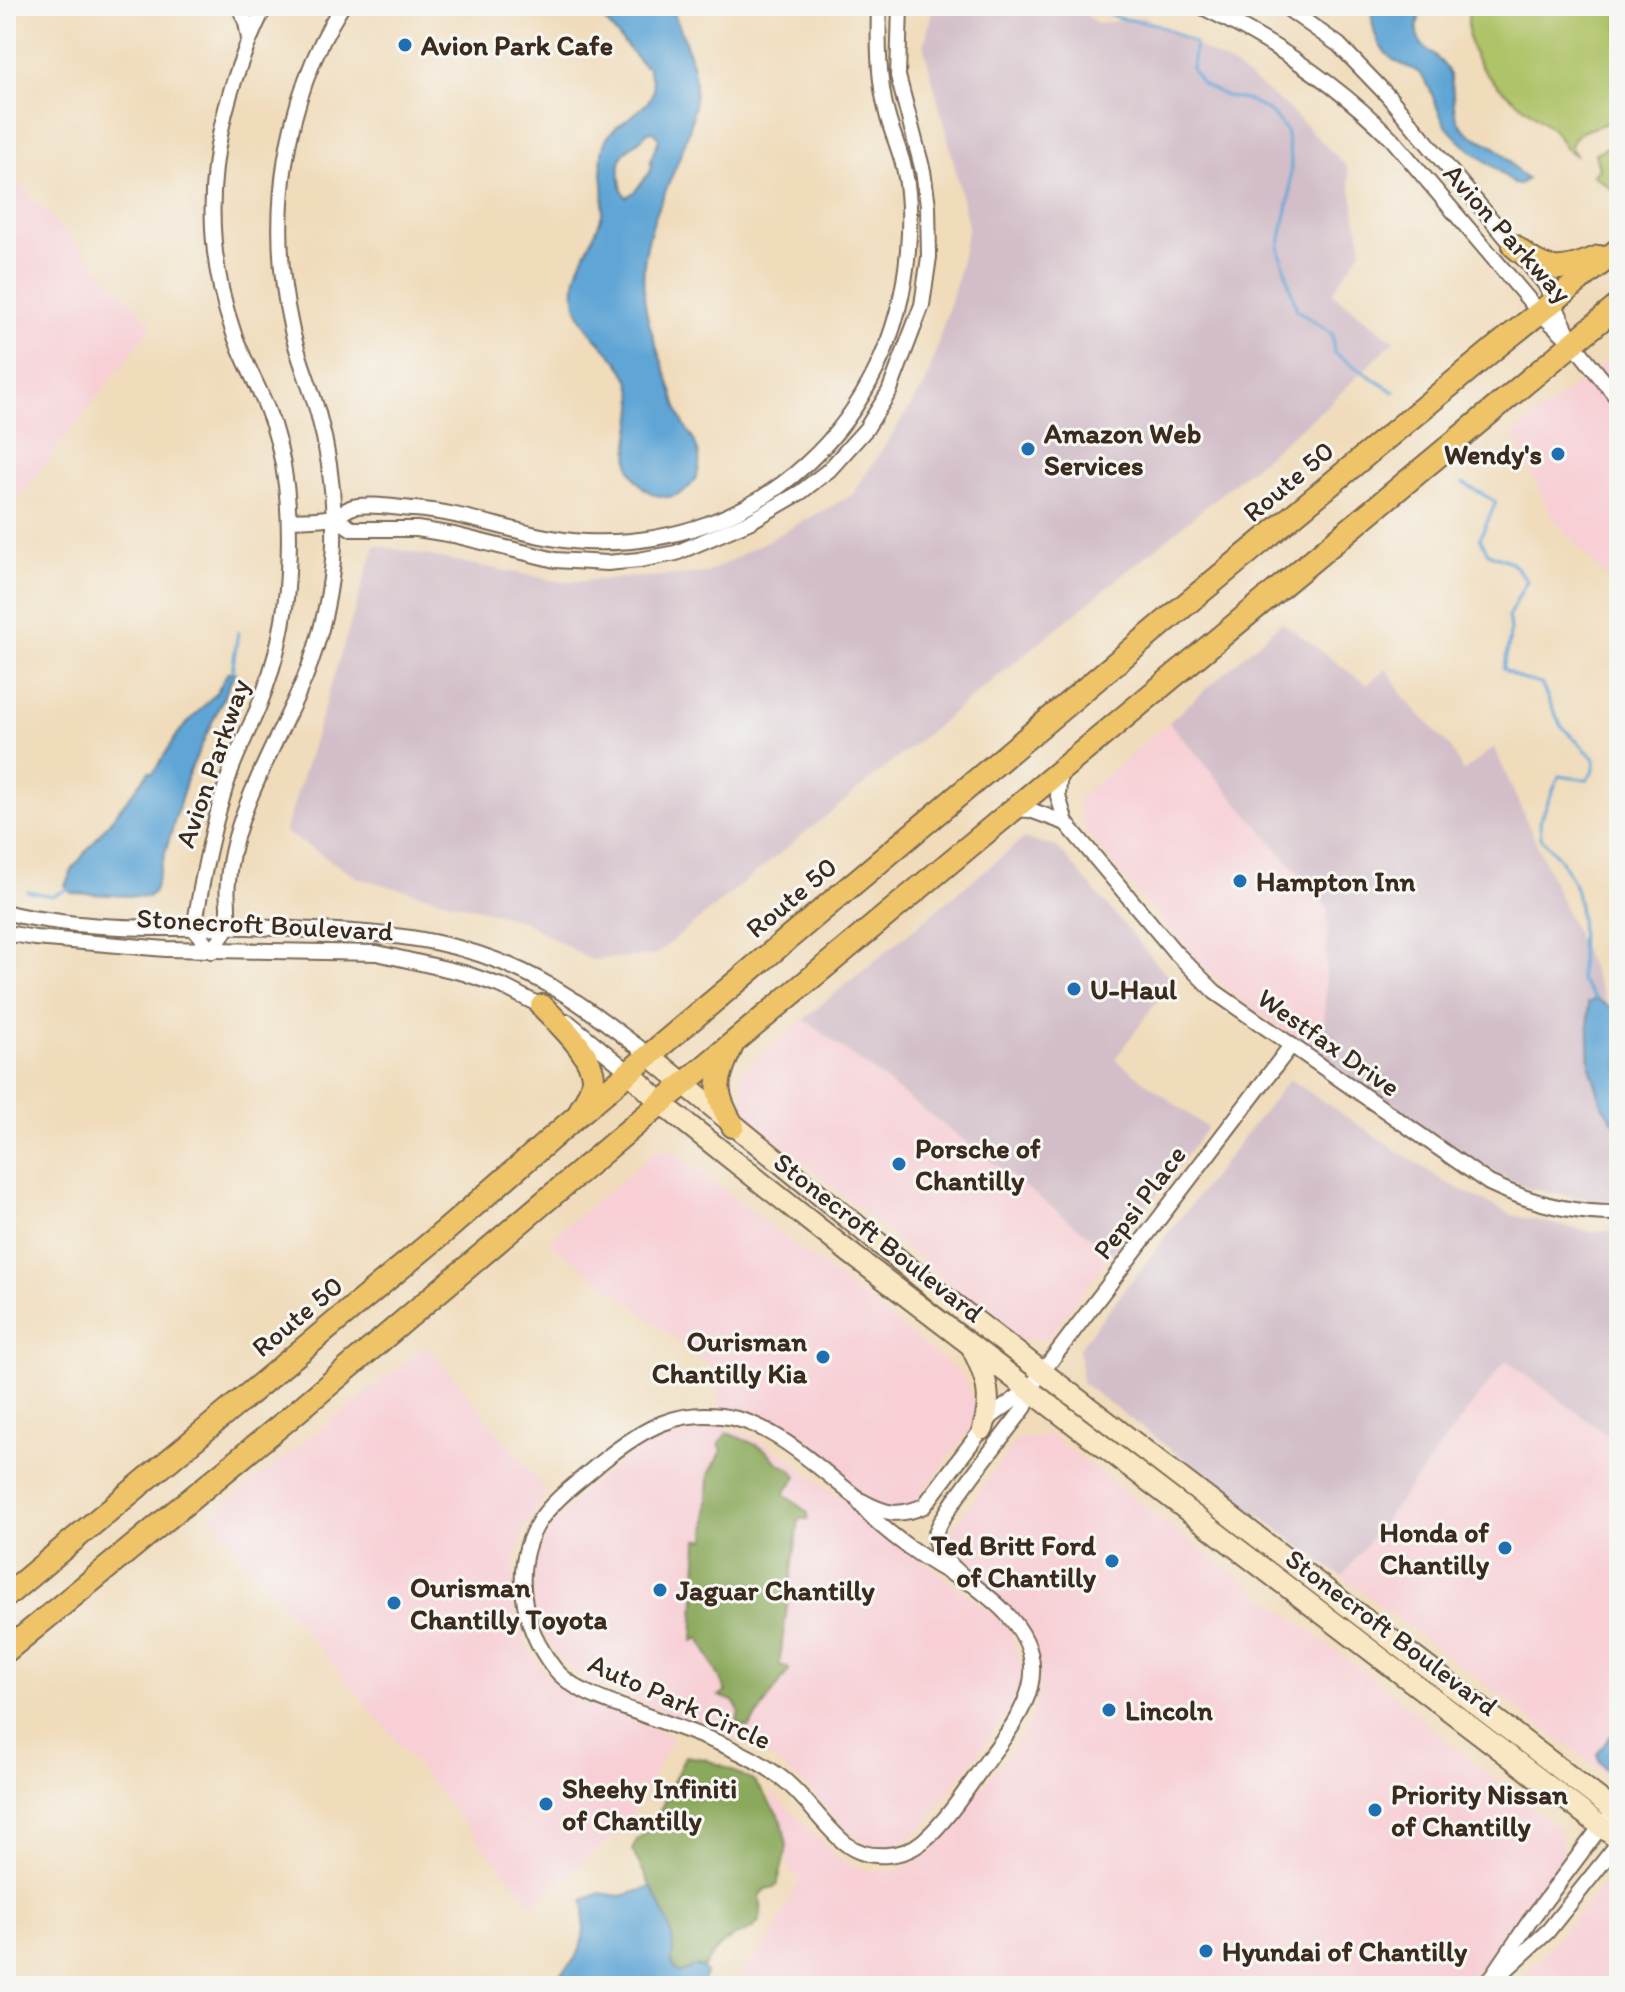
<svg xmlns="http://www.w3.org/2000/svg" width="1625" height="1992" font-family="Itim,sans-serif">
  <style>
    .built { fill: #f7cfd5 }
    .industrial { fill: #d2bdc8 }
    .green { fill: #afc368; stroke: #757643; stroke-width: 2 }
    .forest { fill: #8ba95c; stroke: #636a3d; stroke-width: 2 }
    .water { fill: #5ea5d5; stroke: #4c687a; stroke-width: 2; fill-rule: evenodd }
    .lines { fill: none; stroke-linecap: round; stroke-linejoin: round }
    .stream { stroke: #5ea5d5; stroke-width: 3 }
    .minor-casing { stroke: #7a6855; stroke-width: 18 }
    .secondary-casing { stroke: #7a6855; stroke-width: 24 }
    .trunk-casing { stroke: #7a6855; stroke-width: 26 }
    .minor { stroke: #fff; stroke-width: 14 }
    .secondary { stroke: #f9e7c3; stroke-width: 20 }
    .trunk { stroke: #efc469; stroke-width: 22 }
    .poi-dot { fill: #1f6fb2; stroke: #f6f6f2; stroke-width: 3 }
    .labels { text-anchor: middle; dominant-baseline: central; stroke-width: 6; stroke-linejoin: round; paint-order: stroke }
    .poi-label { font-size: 28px; font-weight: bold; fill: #3b2a1e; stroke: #f6f6f2; text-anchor: start }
    .street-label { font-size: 28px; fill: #3b2a1e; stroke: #f6f6f2 }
  </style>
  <rect width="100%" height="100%" fill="#f6f6f2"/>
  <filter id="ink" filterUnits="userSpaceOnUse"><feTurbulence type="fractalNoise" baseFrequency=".0125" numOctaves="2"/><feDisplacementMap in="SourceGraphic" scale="16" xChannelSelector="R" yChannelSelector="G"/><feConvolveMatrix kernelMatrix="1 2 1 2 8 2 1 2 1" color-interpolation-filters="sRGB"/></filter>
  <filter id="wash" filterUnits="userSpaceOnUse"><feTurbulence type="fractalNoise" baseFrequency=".006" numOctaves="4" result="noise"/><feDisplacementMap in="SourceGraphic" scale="32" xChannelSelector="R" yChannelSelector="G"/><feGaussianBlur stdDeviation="1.8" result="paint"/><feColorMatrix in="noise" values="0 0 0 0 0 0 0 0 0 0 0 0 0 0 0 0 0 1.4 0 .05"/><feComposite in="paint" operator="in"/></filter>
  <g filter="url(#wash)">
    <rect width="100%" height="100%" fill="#f0dcbb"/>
    <g class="built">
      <path d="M 6,170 L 153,325 L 6,515 Z"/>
      <path d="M 1619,351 L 1619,593 L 1550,514 L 1513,434 Z"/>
      <path d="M 1169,722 L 1328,908 L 1323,1060 L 1235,996 L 1183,949 L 1084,829 L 1077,800 Z"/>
      <path d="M 804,1019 L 1112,1253 L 1048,1338 L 1017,1341 L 751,1119 L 744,1108 L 741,1072 Z"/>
      <path d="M 657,1151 L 676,1152 L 963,1375 L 977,1411 L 974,1425 L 908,1511 L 886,1512 L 775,1428 L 718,1408 L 721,1374 L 548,1241 Z"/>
      <path d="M 427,1345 L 548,1492 L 525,1528 L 513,1569 L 515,1612 L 528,1649 L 549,1676 L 571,1694 L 673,1737 L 628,1825 L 532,1905 L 210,1516 Z"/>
      <path d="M 1506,1359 L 1619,1444 L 1619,1725 L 1597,1754 L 1608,1774 L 1619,1780 L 1619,1785 L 1342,1577 Z"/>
      <path d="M 712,1424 L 744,1432 L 784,1455 L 1000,1619 L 1011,1633 L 1022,1667 L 1022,1681 L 1015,1703 L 920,1831 L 911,1837 L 891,1846 L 878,1846 L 861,1841 L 851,1835 L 808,1788 L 775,1761 L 741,1742 L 585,1680 L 559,1658 L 542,1631 L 533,1601 L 532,1583 L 538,1551 L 552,1523 L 586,1488 L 653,1437 L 671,1430 Z"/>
      <path d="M 1049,1434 L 1408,1705 L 1447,1742 L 1560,1829 L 1565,1861 L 1465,1986 L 729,1986 L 772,1937 L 800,1877 L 790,1872 L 769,1789 L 840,1860 L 869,1871 L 899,1870 L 936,1847 L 1029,1726 L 1040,1683 L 1032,1639 L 948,1560 L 942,1543 L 1016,1440 Z"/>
      <path d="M 1619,1876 L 1619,1986 L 1515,1986 L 1610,1877 Z"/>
    </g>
    <g class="industrial">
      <path d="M 933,6 L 1075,6 L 1097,24 L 1144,17 L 1235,67 L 1287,107 L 1347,167 L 1362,249 L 1332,293 L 1394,341 L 1327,406 L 1158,546 L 655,955 L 591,960 L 521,920 L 358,878 L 285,832 L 375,545 L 563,582 L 707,573 L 852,495 L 926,383 L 957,280 L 968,226 L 949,142 L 924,48 Z"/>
      <path d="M 1282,622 L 1367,685 L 1387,669 L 1404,697 L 1452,749 L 1463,772 L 1494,747 L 1619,1031 L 1619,1201 L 1607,1203 L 1529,1189 L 1461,1156 L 1323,1060 L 1328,908 L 1169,722 Z"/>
      <path d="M 1023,839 L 1057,847 L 1172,981 L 1115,1059 L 1207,1128 L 1112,1253 L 804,1019 Z"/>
      <path d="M 1289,1079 L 1445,1182 L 1512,1215 L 1591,1232 L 1619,1230 L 1619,1444 L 1506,1360 L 1342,1577 L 1082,1383 L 1079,1348 Z"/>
    </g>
    <g class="green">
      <path d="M 1470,6 L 1619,6 L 1619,114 C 1606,131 1576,123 1570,147 L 1577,156 C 1557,146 1565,141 1552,129 C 1512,94 1456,71 1470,6 Z"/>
      <path d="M 1619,142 L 1619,187 L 1614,191 L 1593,175 L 1599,169 L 1595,153 Z"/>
    </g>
    <g class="forest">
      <path d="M 727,1433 C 737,1437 760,1445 768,1452 C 771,1455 773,1459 777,1462 C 786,1469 786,1463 797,1476 L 784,1494 L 808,1513 L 808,1519 L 799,1519 L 779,1665 L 788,1667 L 789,1670 L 748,1728 L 741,1725 L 737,1720 L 739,1711 L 733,1701 L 719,1696 L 726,1691 L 700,1638 L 693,1641 L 698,1539 L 706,1539 L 709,1474 L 722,1451 L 719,1443 Z"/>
      <path d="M 685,1756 L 704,1759 L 723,1766 L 753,1781 L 761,1790 L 782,1821 L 787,1847 L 777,1886 L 766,1889 L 760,1896 C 767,1936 744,1927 724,1943 C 717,1949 709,1959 703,1968 L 698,1966 L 679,1973 C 666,1961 676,1952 671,1938 C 662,1907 647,1878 632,1850 L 637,1840 L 653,1826 Z"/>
    </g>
    <g class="water">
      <path d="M 602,6 L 671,6 C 680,28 690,51 694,75 C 703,142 650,197 644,265 C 640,316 656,342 671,388 C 675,399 677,411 683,422 C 686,430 692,435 695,443 C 714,484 666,518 637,481 C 616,456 641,417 632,388 C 621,352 584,338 576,304 C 568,268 594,246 602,214 C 608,190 596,164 605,142 C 614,120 657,110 653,84 C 652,77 648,73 648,67 L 644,66 L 604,20 L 601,13 ZM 654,131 L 659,139 L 651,159 L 650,172 L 634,192 L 626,197 C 621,191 621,186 620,178 C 617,147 631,151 648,132 Z"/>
      <path d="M 1373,6 L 1424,6 C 1402,51 1437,46 1450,75 C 1455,88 1451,104 1457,118 C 1465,137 1481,138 1496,148 C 1508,156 1514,171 1527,179 L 1519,185 L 1514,184 C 1493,163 1464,150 1447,127 C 1435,110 1433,88 1422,76 C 1416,69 1409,68 1401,64 C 1379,55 1369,28 1373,6 Z"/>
      <path d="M 228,672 L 235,672 L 188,775 L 154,891 L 148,897 L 71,893 L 65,885 L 74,867 L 149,772 L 153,773 L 179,732 L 217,692 Z"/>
      <path d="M 1596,999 L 1619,1012 L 1619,1129 L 1603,1107 L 1590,1066 L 1588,1003 Z"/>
      <path d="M 1619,1725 L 1619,1780 C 1606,1773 1601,1767 1597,1754 Z"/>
      <path d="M 652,1887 C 659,1904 671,1925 673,1943 C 674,1956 667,1962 679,1973 L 688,1971 L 692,1966 L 703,1968 L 706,1973 L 701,1986 L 544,1986 C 572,1965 585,1957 584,1919 C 584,1912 586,1907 583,1900 L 600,1893 L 621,1896 Z"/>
    </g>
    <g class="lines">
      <g class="stream">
        <path d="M 1094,6 L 1118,18 L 1156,24 L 1195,43 L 1192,69 L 1202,84 L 1226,96 L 1251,101 L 1271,113 L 1286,130 L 1291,159 L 1290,194 L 1279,249 L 1297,310 L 1332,334 L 1334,353 L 1394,392"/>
        <path d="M 1463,483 L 1496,502 L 1480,538 L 1488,553 L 1511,562 L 1527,580 L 1508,617 C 1513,636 1507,650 1503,669 L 1521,679 L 1541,684 L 1561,726 L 1595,759 L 1594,770 L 1587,780 L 1559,776 L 1540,821 L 1541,838 C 1589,883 1580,919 1580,980 L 1596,999"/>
        <path d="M 232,672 L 238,632"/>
        <path d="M 27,891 L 52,896 L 68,889"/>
      </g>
    </g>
  </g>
  <g filter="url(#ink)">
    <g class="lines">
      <g class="minor-casing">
        <g id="minor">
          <path d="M 239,6 L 246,22 L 249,39"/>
          <path d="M 1200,6 C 1271,40 1336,83 1392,139 L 1540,313 L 1573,343 L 1619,400"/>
          <path d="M 1284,6 L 1339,45 L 1388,96 L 1545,284 L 1569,335"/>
          <path d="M 334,517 L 352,529 L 417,529 L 454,535 L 555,560 L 607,563 L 639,560 L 676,553 L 751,521 L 801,492 L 829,470 L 866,429 L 889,392 L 922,305 L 929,257 L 928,205 L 923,171 L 898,76 L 900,6"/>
          <path d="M 289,520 C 303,519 318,520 332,517 C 340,516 346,509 353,507 C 367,503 398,508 414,509 C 472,513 526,539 585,542 C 760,550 894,422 908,250 C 910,225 910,197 905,172 C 901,152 892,134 887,114 C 878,79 878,42 879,6"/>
          <path d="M 1060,768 L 1058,796 L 1066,823 L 1174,951 L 1215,992 L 1489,1183 C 1531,1203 1572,1214 1619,1213"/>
          <path d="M 1013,809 L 1030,810 L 1066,823"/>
          <path d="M 6,912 C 23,918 42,919 60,922 C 115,929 169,929 224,927 C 254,926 285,929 315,930 C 401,933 473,942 549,985 C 585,1005 616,1031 649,1055"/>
          <path d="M 6,933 L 35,938 L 166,949 L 377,953 L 464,973 L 504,987 L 547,1009"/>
          <path d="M 212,951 L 194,929 C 203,874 213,822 231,770 C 239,749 249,729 258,708 C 275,666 286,619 288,573 C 291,516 288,459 266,406 C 256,382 243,359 234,334 C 194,220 213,111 265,6"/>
          <path d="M 212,951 C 217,943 226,933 227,925 C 230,911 226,896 228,882 C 229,861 235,838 242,818 C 259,770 284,726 304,680 C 321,638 332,590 334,544 C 335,500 330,456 318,413 C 310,384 297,356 291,326 C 267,219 283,100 342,6"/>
          <path d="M 568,1022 L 629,1072"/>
          <path d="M 862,1501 C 885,1514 899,1517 924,1506 L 992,1416 L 1030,1388 L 1290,1047"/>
          <path d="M 969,1583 C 936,1567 875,1529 856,1497 C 822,1471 779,1429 737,1419 C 680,1405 642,1429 600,1463 C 580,1481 555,1498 540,1520 C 510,1566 522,1627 554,1668 C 576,1695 616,1704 647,1716 C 693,1733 745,1749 783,1779 C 808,1799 824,1827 846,1844 C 868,1861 903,1858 923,1841 C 948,1820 970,1784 989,1758 C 1025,1711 1057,1665 1005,1612 C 990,1596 970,1584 954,1568 C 945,1560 935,1549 935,1537 C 936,1517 1010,1428 1025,1407 L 1030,1388"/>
          <path d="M 1500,1975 L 1548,1931 L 1619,1842"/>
          <path d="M 1486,1986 L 1529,1922 L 1605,1821"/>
        </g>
      </g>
      <g class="secondary-casing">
        <g id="secondary">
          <path d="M 649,1055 L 942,1295 L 1619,1814"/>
          <path d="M 629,1072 L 661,1103 L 850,1253 L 1619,1840"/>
          <path d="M 973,1350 C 987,1378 993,1398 983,1429"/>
        </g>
      </g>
      <g class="trunk-casing">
        <g id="trunk">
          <path d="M 1514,246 C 1547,275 1561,272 1599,257"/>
          <path d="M 542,1006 C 558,1023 593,1054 593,1079 C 593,1089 586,1100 581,1109"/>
          <path d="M 731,1048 C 714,1083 714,1093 733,1126"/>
          <path d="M 6,1596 L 445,1231 L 577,1116 L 1167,620 L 1495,348 L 1619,249"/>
          <path d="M 6,1651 L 287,1420 L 661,1103 L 1619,305"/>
        </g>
      </g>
      <use href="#minor" class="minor"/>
      <use href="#secondary" class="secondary"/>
      <use href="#trunk" class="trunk"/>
    </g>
  </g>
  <g class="poi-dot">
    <circle cx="405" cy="45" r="8"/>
    <circle cx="1028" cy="449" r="8"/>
    <circle cx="1558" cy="454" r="8"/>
    <circle cx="1240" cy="881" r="8"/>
    <circle cx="1074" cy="989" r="8"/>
    <circle cx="899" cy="1164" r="8"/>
    <circle cx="823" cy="1357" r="8"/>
    <circle cx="1505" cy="1548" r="8"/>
    <circle cx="1112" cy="1561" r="8"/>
    <circle cx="660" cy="1590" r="8"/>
    <circle cx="394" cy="1603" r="8"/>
    <circle cx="1109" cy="1710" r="8"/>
    <circle cx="546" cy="1804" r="8"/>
    <circle cx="1375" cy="1810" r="8"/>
    <circle cx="1206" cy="1951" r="8"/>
  </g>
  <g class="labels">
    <g class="poi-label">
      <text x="421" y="45">Avion Park Cafe</text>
      <text x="1044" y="433">Amazon Web<tspan x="1044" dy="32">Services</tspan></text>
      <text x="1542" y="454" text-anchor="end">Wendy's</text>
      <text x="1256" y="881">Hampton Inn</text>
      <text x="1090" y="989">U-Haul</text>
      <text x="915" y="1148">Porsche of<tspan x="915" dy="32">Chantilly</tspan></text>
      <text x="807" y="1341" text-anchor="end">Ourisman<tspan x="807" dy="32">Chantilly Kia</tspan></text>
      <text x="1489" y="1532" text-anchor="end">Honda of<tspan x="1489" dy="32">Chantilly</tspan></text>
      <text x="1096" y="1545" text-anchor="end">Ted Britt Ford<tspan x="1096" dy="32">of Chantilly</tspan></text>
      <text x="410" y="1587">Ourisman<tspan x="410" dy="32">Chantilly Toyota</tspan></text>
      <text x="676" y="1590">Jaguar Chantilly</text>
      <text x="1125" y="1710">Lincoln</text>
      <text x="562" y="1788">Sheehy Infiniti<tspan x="562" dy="32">of Chantilly</tspan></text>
      <text x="1391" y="1794">Priority Nissan<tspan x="1391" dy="32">of Chantilly</tspan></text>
      <text x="1222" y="1951">Hyundai of Chantilly</text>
    </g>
    <g class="street-label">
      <text transform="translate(1508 233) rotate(48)">Avion Parkway</text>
      <text transform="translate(1288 481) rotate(-40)">Route 50</text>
      <text transform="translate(212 763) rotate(-71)">Avion Parkway</text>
      <text transform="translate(791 897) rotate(-40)">Route 50</text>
      <text transform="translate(265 924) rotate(3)">Stonecroft Boulevard</text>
      <text transform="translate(1329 1042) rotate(35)">Westfax Drive</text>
      <text transform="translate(1139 1202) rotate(-53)">Pepsi Place</text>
      <text transform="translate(879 1237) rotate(38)">Stonecroft Boulevard</text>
      <text transform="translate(297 1316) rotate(-40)">Route 50</text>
      <text transform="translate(1392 1632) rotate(37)">Stonecroft Boulevard</text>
      <text transform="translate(680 1701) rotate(24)">Auto Park Circle</text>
    </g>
  </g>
  <rect width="1625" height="1992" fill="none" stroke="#f6f6f2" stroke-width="32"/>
</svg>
